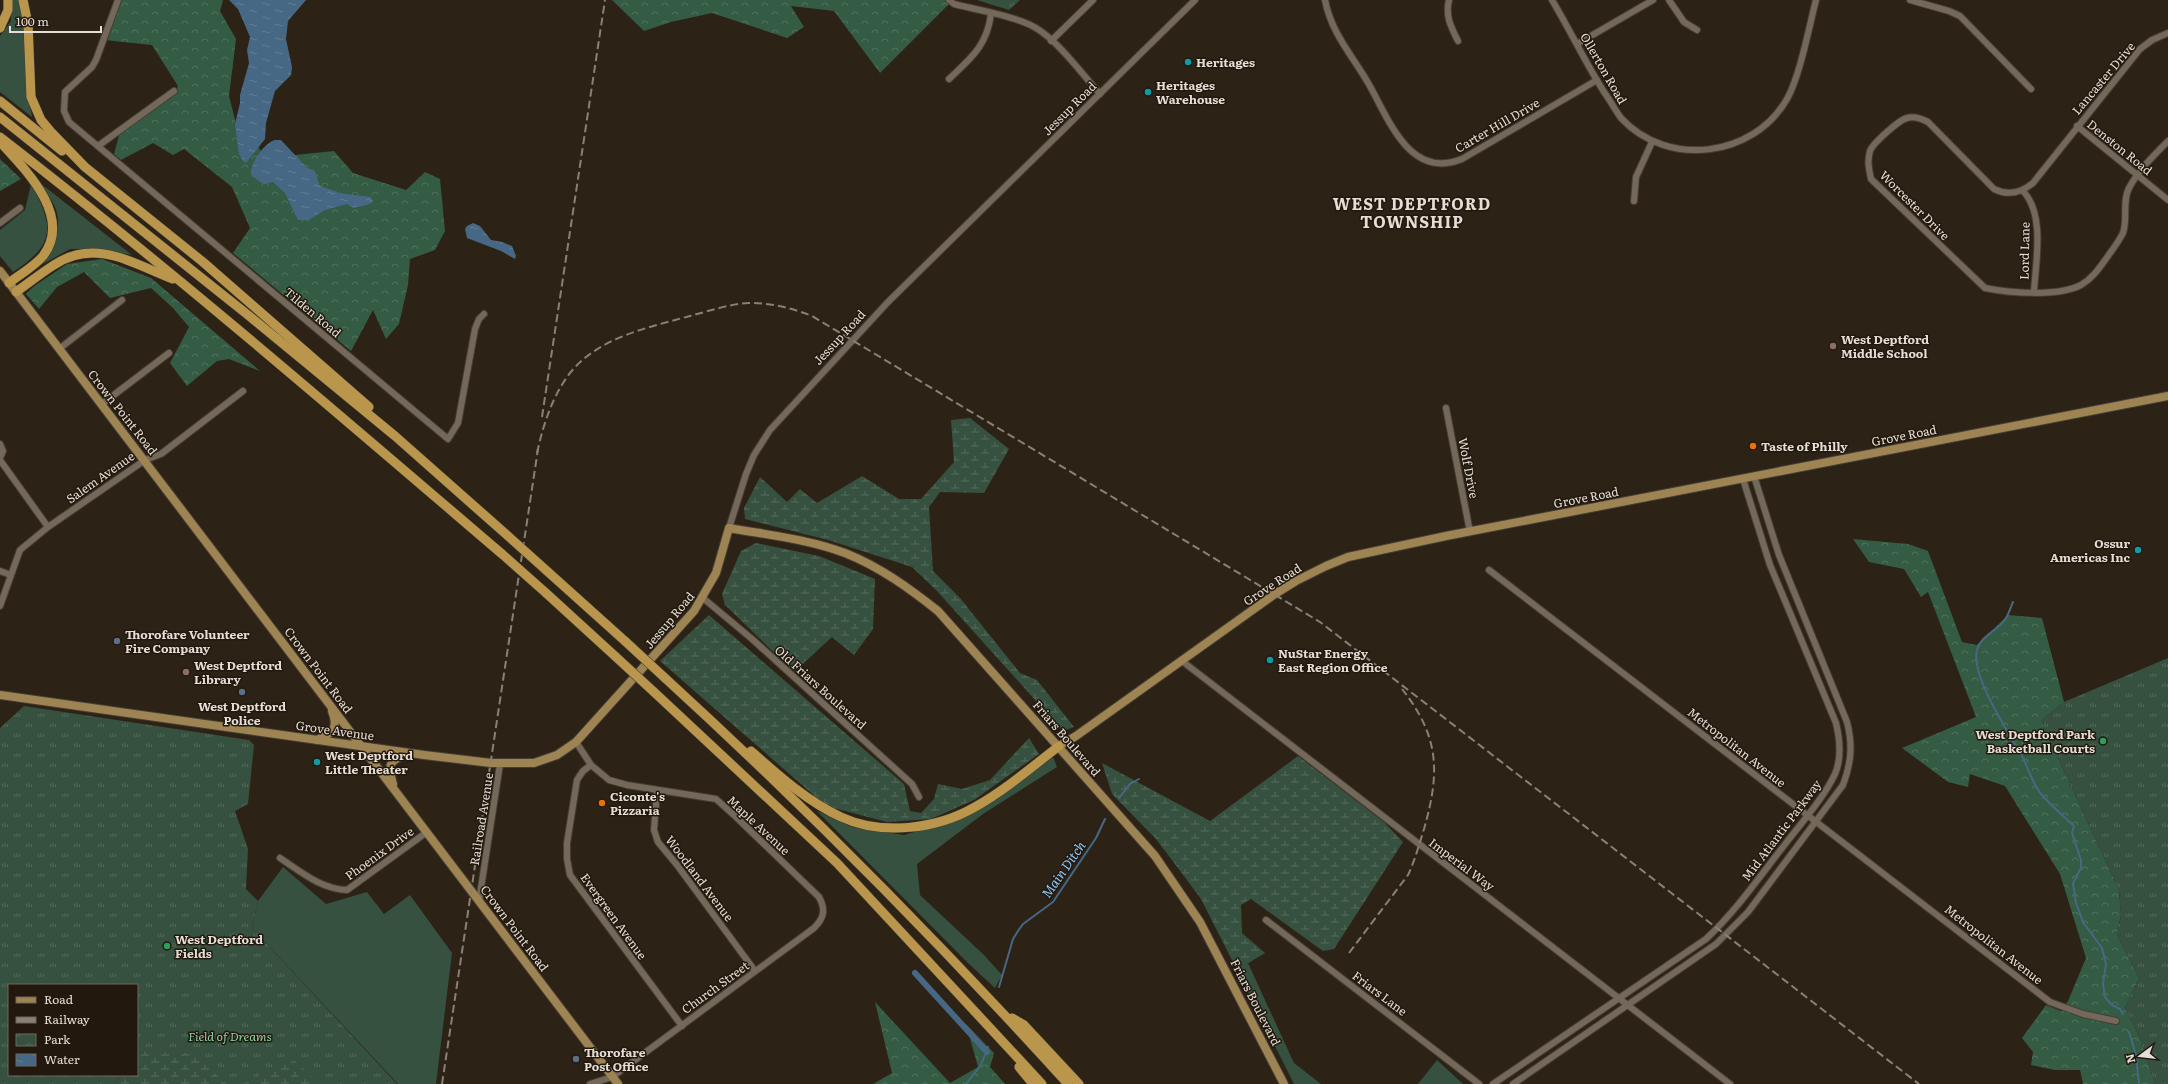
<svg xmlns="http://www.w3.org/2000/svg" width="2168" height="1084" font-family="Literata,serif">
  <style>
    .grass { fill: #375140 }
    .forest { fill: url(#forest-crowns) }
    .wetland { fill: url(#wetland-marsh) }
    .park { fill: url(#park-tufts) }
    .water { fill: url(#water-ripples) }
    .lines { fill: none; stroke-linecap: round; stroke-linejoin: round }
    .stream { stroke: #476885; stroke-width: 2 }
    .canal { stroke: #476885; stroke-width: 6 }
    .minor-casing { stroke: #463e35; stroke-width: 8 }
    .major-casing { stroke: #463e35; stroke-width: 10 }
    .highway-casing { stroke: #463e35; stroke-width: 10 }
    .minor { stroke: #74685a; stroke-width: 6 }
    .major { stroke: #9e8452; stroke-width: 8 }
    .highway { stroke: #ba964d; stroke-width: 9 }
    .rail { stroke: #898177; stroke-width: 2; stroke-dasharray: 8 4; stroke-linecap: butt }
    .highway-bridge-casing { stroke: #463e35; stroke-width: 10; stroke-linecap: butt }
    .highway-bridge { stroke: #ba964d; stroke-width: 9 }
    .culture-dot { fill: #0f9aa8; stroke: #22180d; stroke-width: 1.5 }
    .education-dot { fill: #8d6e63; stroke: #22180d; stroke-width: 1.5 }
    .food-dot { fill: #e8710a; stroke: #22180d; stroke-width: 1.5 }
    .service-dot { fill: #5c6f8a; stroke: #22180d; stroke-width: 1.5 }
    .leisure-dot { fill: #2e9e5b; stroke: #22180d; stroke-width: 1.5 }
    .labels { text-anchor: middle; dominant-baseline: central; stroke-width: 3; stroke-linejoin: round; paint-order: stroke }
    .poi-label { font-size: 12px; font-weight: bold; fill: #e5ded6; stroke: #22180d; text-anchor: start }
    .street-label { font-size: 12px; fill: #e5ded6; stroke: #22180d }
    .park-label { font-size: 12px; font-style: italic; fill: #8dd0a6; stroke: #22180d }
    .water-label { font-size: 13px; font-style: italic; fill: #8ec7f7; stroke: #22180d }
    .district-label { font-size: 16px; font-weight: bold; letter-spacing: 1px; fill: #e5ded6; stroke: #22180d }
  </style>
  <defs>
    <pattern id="forest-crowns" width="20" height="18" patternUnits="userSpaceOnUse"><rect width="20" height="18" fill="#345b43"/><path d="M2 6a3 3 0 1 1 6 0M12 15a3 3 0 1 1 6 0" fill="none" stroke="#51725d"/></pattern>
    <pattern id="wetland-marsh" width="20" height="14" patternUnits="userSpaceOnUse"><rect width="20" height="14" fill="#375140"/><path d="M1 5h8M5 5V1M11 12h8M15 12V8" fill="none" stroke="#546a5b"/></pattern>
    <pattern id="park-tufts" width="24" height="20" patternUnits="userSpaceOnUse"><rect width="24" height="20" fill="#375140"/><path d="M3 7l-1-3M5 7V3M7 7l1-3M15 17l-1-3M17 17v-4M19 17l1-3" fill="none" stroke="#546a5b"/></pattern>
    <pattern id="water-ripples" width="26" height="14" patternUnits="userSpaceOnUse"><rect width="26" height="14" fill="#476885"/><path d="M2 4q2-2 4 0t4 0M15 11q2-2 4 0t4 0" fill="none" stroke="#617d96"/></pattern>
  </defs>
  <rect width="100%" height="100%" fill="#2c2216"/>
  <g class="grass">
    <path d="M 10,0 L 18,0 L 20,3 C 26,41 25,79 32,117 L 0,92 L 0,36 L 11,21 Z"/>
    <path d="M 40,183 L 132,255 L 98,249 L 70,249 L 43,264 C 54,251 61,231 57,213 C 55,203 45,192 40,183 Z"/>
    <path d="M 31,184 C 55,227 55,245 13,272 L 0,256 L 0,230 L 25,210 Z"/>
    <path d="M 1053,757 L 1057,767 L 983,814 L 917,864 L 920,895 L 984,955 L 1002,975 L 995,988 L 968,963 L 817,811 L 852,827 L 904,835 L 969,816 Z"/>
    <path d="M 283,867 L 326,904 L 367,892 L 384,914 L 410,895 L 452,953 L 436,1084 L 398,1084 L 252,928 L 258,901 Z"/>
    <path d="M 1248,963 L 1294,1063 L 1321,1084 L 1294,1084 L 1237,970 Z"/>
    <path d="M 1437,1060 L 1463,1084 L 1418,1084 Z"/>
  </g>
  <g class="forest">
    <path d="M 119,0 L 223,0 L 220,11 L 236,39 L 229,96 L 246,163 L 256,144 L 261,151 L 277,140 L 295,155 L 334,151 L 353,173 L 406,190 L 425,172 L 440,179 L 445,231 L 435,250 L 410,259 L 408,285 L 399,324 L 386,339 L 373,310 L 351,351 L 233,253 L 250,228 L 232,187 L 184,149 L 173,155 L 153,143 L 121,160 L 114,154 L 120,132 L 174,95 L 178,86 L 152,45 L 105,40 Z"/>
    <path d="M 612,0 L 946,0 L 950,3 L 880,73 L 834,11 L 791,6 L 804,27 L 787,38 L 712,13 L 671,22 L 644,31 Z"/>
    <path d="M 0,159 L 21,179 L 0,191 Z"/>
    <path d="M 102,259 L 151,278 L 260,371 L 229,359 L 217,361 L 187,386 L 170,363 L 189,327 L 173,308 L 151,288 L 110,298 L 84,272 L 57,287 L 39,309 L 26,294 L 33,287 L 67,264 Z"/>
    <path d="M 1853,539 L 1908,544 L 1928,551 L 1962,642 L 1977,645 L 2008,615 L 2042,618 L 2064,702 L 2041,721 L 2119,890 L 2121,915 L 2117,935 L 2139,978 L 2125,1008 L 2141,1040 L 2155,1084 L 2083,1084 L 2080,1070 L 2055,1070 L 2031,1065 L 2033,1052 L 2022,1038 L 2046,1005 L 2061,1011 L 2068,1001 L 2086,958 L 2060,874 L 2005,786 L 1970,774 L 1968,787 L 1948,782 L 1902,748 L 1976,717 L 1928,592 L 1921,597 L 1904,569 L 1869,562 Z"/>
    <path d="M 875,1002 L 950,1083 L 978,1067 L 966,1024 L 994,1053 L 990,1067 L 1005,1084 L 873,1084 L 892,1073 Z"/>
  </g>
  <g class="wetland">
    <path d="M 970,418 L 1009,449 L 984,493 L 940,492 L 929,507 L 933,571 L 960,598 L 1020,673 L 1037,680 L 1074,727 L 1063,731 L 937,591 L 912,567 L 828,540 L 745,519 L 744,508 L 760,477 L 787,502 L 800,489 L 817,503 L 862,476 L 899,499 L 921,499 L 954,462 L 951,420 Z"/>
    <path d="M 756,543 L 819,556 L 875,579 L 873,629 L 854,655 L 832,637 L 794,672 L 725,605 L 722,594 L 741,551 Z"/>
    <path d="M 709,615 L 904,784 L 910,811 L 921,813 L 934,799 L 938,784 L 962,789 L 990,780 L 1029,738 L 1039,754 L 974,800 L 931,819 L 887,822 L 826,806 L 660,661 Z"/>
    <path d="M 1298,756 L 1384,822 L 1403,842 L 1334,949 L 1323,951 L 1251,899 L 1241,905 L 1242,933 L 1265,953 L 1237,970 L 1201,899 L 1184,876 L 1156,839 L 1112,794 L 1102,763 L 1210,821 Z"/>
    <path d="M 256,1032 L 335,1084 L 114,1084 L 122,1075 L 137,1075 L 137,1058 L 143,1051 Z"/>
  </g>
  <g class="park">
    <path d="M 977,0 L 1020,0 L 1009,10 Z"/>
    <path d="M 2168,658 L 2168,1084 L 2155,1084 L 2141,1040 L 2125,1008 L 2139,978 L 2117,935 L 2121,915 L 2119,890 L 2041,721 L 2064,702 Z"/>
    <path d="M 24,706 L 249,740 L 254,745 L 248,804 L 235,811 L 248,849 L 246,889 L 258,901 L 252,928 L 397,1084 L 321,1084 L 290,1057 L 244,1084 L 227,1084 L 194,1054 L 143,1051 L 137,1058 L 137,985 L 9,985 L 9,1075 L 122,1075 L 114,1084 L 0,1084 L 0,728 Z"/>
  </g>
  <g class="water">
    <path d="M 229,0 L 306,0 L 288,21 L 286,39 L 292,67 L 291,75 L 275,91 L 266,123 L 265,139 L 246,163 L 243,161 L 239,154 L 235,124 L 240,103 L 240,95 L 249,63 L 247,50 L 250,37 L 238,9 Z"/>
    <path d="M 275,140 L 281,140 L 307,168 L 314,170 L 320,186 L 340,193 L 371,197 L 373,202 L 367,205 L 353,208 L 347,204 L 325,210 L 309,220 L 298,220 L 285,193 L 273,182 L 263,184 L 251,175 C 250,163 264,143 275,140 Z"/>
    <path d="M 473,223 L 480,226 L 491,240 L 502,242 L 512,246 L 516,256 L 515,259 L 501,251 L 467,238 L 465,229 L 467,226 Z"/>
  </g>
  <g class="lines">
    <g class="stream">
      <path d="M 2013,602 C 2010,609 2008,616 2004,621 C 1996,631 1980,637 1977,650 C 1970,676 2011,736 2023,758 C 2029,770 2032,783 2041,794 C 2051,806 2063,815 2074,826 L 2072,833 L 2081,860 L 2081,868 L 2073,883 L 2076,903 L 2083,922 L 2102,948 L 2106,964 L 2103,984 L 2105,997 L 2112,1005 L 2120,1009 L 2123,1014"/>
      <path d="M 1119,798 L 1130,784 L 1139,779"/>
      <path d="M 999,987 L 1013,939 L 1018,931 L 1023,924 L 1053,902 L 1096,838 L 1105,819"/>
      <path d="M 2129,1032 L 2136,1055 L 2139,1084"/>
      <path d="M 966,1084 L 981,1065 L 988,1047"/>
    </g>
    <path class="canal" d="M 915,973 L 987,1052"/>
    <g class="minor-casing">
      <g id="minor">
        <path d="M 118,0 L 96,60 L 92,67 L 65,92 L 64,111 L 69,122 L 448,439 L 458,423 L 475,329 L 479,319 L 484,314"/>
        <path d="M 949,0 L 954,4 C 977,10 1016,16 1036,28 C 1058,41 1083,75 1100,94"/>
        <path d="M 1325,0 C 1331,32 1351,54 1367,81 C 1388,116 1408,181 1462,159 L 1597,80"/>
        <path d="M 1449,0 C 1445,16 1451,27 1458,41"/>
        <path d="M 1552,0 C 1570,30 1585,62 1604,92 C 1610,100 1615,110 1621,118 C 1667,168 1753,158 1787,99 C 1800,76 1809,27 1816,0"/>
        <path d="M 1669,0 L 1684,22 L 1697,30"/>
        <path d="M 1910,0 L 1949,11 L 1960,16 L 2031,89"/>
        <path d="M 2168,33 L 2152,40 L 2140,49 L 2033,183 C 2021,193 2008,196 1994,189 L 1928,122 C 1922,119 1914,116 1907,118 C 1899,120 1873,143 1870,151 C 1867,162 1869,169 1871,179 L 1985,288 C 2009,293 2058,297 2081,285 C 2093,278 2100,267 2108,256 C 2113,249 2119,241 2123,233 C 2128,219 2122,201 2129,188 C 2138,171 2154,155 2168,141"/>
        <path d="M 1051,41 L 1093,0"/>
        <path d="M 1577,44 L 1653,0"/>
        <path d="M 949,79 C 971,58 987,46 991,14"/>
        <path d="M 2077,126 L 2168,200"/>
        <path d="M 98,146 L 174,91"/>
        <path d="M 2023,191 C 2045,214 2036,261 2034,291"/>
        <path d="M 1634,201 L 1636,177 L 1652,142"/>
        <path d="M 0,223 L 20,208"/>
        <path d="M 59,349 L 122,300"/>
        <path d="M 102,404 L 169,353"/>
        <path d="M 1446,408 L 1470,532"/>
        <path d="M 0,444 L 3,451 L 0,458"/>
        <path d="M 0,460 L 48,527"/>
        <path d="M 729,528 L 746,474 L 754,455 L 770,430 L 888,302 L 1195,0"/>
        <path d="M 1489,570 L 2050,1002 L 2083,1014 L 2116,1021"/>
        <path d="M 0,571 L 11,575"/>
        <path d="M 703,598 L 752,639 L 912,784 L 919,797"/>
        <path d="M 0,606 L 20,550 L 48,527 L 145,460 L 161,454 L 243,391"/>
        <path d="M 1182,661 L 1730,1084"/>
        <path d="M 576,742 L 591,765 L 609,780 L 627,785 L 716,799 L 735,816 L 819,897 C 826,910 824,918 814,928 L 612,1077 L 590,1084"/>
        <path d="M 591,765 L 583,771 L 577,780 L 567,843 L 567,859 L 570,875 L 682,1026"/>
        <path d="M 657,790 L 654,830 L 658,842 L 677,865 L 755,971"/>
        <path d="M 280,858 C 301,872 321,889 347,890 L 427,832"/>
        <path d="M 479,901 L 500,764"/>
        <path d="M 1266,920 L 1479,1084"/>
        <path d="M 1493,1084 L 1706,939 C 1737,910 1760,876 1786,843 C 1802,822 1823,799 1835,774 C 1842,758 1840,740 1836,723 L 1770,565 L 1743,479"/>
        <path d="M 1513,1084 L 1716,944 L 1748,912 L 1843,785 C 1851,764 1853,745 1847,722 L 1779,555 L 1754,476"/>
      </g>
    </g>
    <g class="major-casing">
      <g id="major">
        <path d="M 0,271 L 618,1084"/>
        <path d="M 0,695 L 424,755 L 491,763 L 534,763 L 557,755 L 576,742 L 694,611 L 716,573 L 729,528 C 768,535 808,539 845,553 C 880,567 909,588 938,611 L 1155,856 L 1200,922 L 1284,1084"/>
        <path d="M 317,740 C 333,732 339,729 332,711"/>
        <path d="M 1059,746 L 1076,736 L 1275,594 L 1296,581 L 1326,566 L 1348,557 L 1446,536 L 2168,396"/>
        <path d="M 393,784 C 387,764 389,760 409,754"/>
      </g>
    </g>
    <g class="highway-casing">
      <g id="highway">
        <path d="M 23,0 L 28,24 L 31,97 L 41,120 L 51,132 L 85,167 L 203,262 L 369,407"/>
        <path d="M 0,28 L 8,10 L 8,0"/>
        <path d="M 0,101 L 62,151"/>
        <path d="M 0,117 L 248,315 L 395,436 L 508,536"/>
        <path d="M 0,137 C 172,270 336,412 502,554"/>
        <path d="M 1,143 C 26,170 73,217 43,256 C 34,267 20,274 9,283"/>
        <path d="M 16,292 C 29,283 41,273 54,265 C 95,238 132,263 173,279"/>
        <path d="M 547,571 L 626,642"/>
        <path d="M 546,593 L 616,657"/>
        <path d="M 665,678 C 806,807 940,943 1068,1084"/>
        <path d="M 654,692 L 837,863 L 1042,1084"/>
        <path d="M 751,751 C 778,775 808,802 841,817 C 882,836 937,829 975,807 C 1005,790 1032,767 1059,746"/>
        <path d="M 1012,1018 L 1024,1025 L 1079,1084"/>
        <path d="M 1019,1067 L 1033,1084"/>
      </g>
    </g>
    <use href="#minor" class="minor"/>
    <use href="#major" class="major"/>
    <use href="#highway" class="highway"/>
    <g class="rail">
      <path d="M 542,417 L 605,0"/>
      <path d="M 537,453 C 543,426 551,400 567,377 C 595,338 646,328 690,316 C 709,311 729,304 749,303 C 771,303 792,308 812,316 L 1320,622 L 1919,1084"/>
      <path d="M 1349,953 L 1408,875 C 1415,860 1419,845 1424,829 C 1440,773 1440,737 1402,689"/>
      <path d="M 442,1084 L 538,449"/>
    </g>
    <g class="highway-bridge-casing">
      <g id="highway-bridge">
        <path d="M 508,536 L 547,571"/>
        <path d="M 502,554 L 546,593"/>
        <path d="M 626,642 L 665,678"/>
        <path d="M 616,657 L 654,692"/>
      </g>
    </g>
    <use href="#highway-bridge" class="highway-bridge"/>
  </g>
  <g class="culture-dot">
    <circle cx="1188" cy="62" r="4"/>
    <circle cx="1148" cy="92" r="4"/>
    <circle cx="2138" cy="550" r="4"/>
    <circle cx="1270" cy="660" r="4"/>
    <circle cx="317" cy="762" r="4"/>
  </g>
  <g class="education-dot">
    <circle cx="1833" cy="346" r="4"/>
    <circle cx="186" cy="672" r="4"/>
  </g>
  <g class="food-dot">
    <circle cx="1753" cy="446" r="4"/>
    <circle cx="602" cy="803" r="4"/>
  </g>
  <g class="service-dot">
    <circle cx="117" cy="641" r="4"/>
    <circle cx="242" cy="692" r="4"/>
    <circle cx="576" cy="1059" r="4"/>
  </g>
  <g class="leisure-dot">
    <circle cx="2103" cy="741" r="4"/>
    <circle cx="167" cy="946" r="4"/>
  </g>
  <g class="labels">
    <g class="poi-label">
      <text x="1196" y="62">Heritages</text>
      <text x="1156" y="85">Heritages<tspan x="1156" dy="14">Warehouse</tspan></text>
      <text x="1841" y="339">West Deptford<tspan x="1841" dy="14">Middle School</tspan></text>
      <text x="1761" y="446">Taste of Philly</text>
      <text x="2130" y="543" text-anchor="end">Ossur<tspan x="2130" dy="14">Americas Inc</tspan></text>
      <text x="125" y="634">Thorofare Volunteer<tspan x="125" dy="14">Fire Company</tspan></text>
      <text x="1278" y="653">NuStar Energy<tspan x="1278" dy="14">East Region Office</tspan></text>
      <text x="194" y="665">West Deptford<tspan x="194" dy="14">Library</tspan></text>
      <text x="242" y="706" text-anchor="middle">West Deptford<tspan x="242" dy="14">Police</tspan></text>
      <text x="2095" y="734" text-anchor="end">West Deptford Park<tspan x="2095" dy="14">Basketball Courts</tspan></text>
      <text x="325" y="755">West Deptford<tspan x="325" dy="14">Little Theater</tspan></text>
      <text x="610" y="796">Ciconte's<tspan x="610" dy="14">Pizzaria</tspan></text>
      <text x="175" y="939">West Deptford<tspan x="175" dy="14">Fields</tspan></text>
      <text x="584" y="1052">Thorofare<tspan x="584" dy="14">Post Office</tspan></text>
    </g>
    <g class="street-label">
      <text transform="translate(1604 68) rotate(60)">Ollerton Road</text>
      <text transform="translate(2103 78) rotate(-50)">Lancaster Drive</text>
      <text transform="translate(1069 108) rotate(-45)">Jessup Road</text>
      <text transform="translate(1497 125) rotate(-30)">Carter Hill Drive</text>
      <text transform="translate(2120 147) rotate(39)">Denston Road</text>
      <text transform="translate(1915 205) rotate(45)">Worcester Drive</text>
      <text transform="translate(2024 251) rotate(-89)">Lord Lane</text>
      <text transform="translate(313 312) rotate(40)">Tilden Road</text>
      <text transform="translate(839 337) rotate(-47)">Jessup Road</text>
      <text transform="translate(123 412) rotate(52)">Crown Point Road</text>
      <text transform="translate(1904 435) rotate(-11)">Grove Road</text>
      <text transform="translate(1469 468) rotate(79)">Wolf Drive</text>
      <text transform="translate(100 477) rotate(-35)">Salem Avenue</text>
      <text transform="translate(1586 497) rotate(-11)">Grove Road</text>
      <text transform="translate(1272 584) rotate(-33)">Grove Road</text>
      <text transform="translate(669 620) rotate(-50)">Jessup Road</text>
      <text transform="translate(319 670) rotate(53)">Crown Point Road</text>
      <text transform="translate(821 687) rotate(42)">Old Friars Boulevard</text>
      <text transform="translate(335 730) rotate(8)">Grove Avenue</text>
      <text transform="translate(1067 738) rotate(49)">Friars Boulevard</text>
      <text transform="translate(1737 747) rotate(38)">Metropolitan Avenue</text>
      <text transform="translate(481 819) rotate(-81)">Railroad Avenue</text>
      <text transform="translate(759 825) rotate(43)">Maple Avenue</text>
      <text transform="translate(1781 830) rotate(-53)">Mid Atlantic Parkway</text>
      <text transform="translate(379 853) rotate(-36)">Phoenix Drive</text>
      <text transform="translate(1462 864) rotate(37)">Imperial Way</text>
      <text transform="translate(700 878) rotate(53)">Woodland Avenue</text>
      <text transform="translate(614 916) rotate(54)">Evergreen Avenue</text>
      <text transform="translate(515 928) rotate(53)">Crown Point Road</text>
      <text transform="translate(1994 944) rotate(38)">Metropolitan Avenue</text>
      <text transform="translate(715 987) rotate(-36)">Church Street</text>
      <text transform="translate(1380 993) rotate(37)">Friars Lane</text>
      <text transform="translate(1256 1002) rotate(63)">Friars Boulevard</text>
    </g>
    <g class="park-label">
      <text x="230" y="1036">Field of Dreams</text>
    </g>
    <g class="water-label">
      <text transform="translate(1063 869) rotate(-55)">Main Ditch</text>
    </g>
    <g class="district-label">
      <text x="1412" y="203">WEST DEPTFORD<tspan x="1412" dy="18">TOWNSHIP</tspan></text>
    </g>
  </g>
  <rect x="8" y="984" width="130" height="92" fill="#22180d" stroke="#70675d"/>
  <rect x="16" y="997" width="20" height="6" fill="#9e8452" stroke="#70675d"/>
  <text x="44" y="1004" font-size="12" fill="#e5ded6">Road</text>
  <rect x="16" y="1017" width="20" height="6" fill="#898177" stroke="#70675d"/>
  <text x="44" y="1024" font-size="12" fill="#e5ded6">Railway</text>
  <rect x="16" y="1034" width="20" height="12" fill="url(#park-tufts)" stroke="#70675d"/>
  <text x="44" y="1044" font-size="12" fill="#e5ded6">Park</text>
  <rect x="16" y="1054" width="20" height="12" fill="url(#water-ripples)" stroke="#70675d"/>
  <text x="44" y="1064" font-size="12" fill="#e5ded6">Water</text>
  <g transform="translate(2140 1056) rotate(255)" stroke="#22180d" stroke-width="3" paint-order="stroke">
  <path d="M0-3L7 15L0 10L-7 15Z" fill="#e5ded6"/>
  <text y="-6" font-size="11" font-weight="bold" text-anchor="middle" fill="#e5ded6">N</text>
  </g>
  <path d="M10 26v6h91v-6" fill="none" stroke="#e5ded6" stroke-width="2"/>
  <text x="16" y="26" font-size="12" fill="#e5ded6" stroke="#22180d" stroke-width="3" paint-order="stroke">100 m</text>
</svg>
